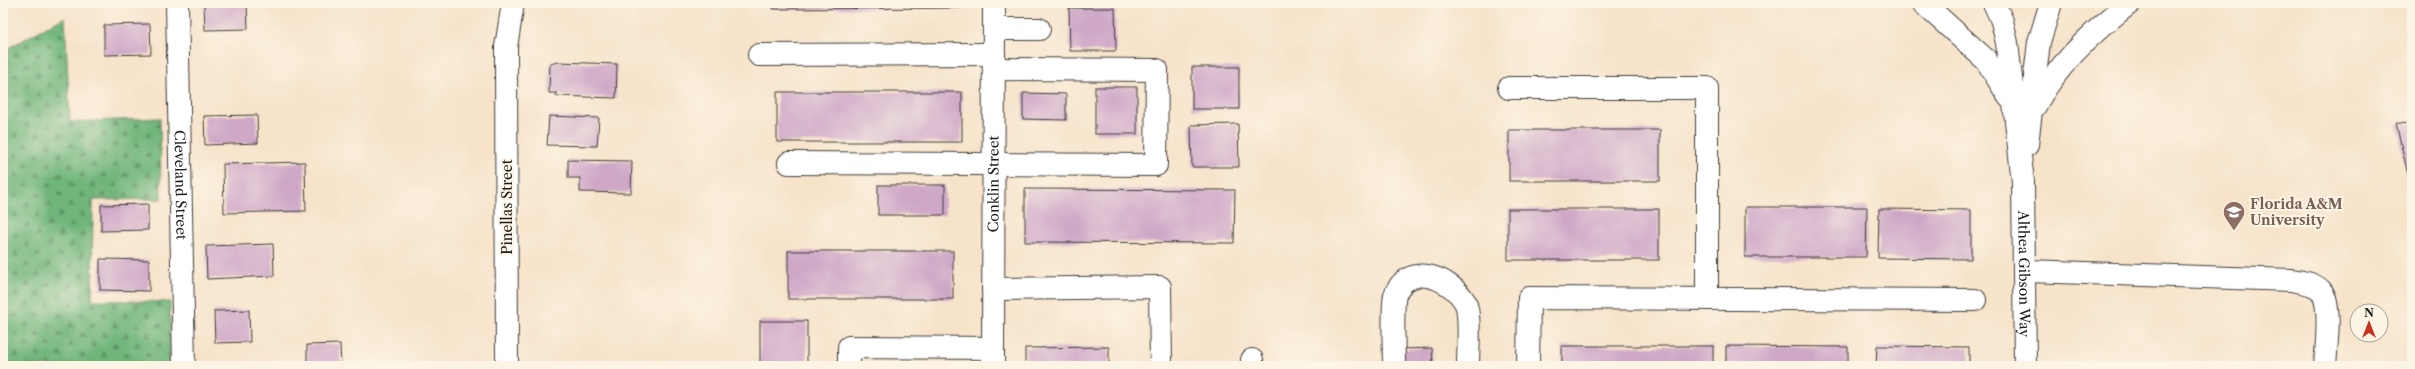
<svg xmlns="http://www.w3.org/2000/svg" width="2415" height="369" font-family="'Libre Caslon Text',serif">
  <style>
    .forest { fill: url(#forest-firs); stroke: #46684b }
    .building { fill: #cfa8c8 }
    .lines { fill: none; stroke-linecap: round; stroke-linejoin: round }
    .minor-casing { stroke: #3d3a36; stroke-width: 24 }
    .minor { stroke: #fff; stroke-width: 22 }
    .labels { text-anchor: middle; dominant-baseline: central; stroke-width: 4; stroke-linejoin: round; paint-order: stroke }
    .street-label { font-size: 14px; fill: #1c1c1c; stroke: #fcf5e5 }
    .education-label { font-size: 14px; font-weight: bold; fill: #785e54; stroke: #fcf5e5; text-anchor: start }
  </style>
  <defs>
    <pattern id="forest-firs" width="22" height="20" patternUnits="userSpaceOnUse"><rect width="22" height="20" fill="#6fb57a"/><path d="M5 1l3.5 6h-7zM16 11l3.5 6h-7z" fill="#5a9263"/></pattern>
  </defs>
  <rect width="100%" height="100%" fill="#fcf5e5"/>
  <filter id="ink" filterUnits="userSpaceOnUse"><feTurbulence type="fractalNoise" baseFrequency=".025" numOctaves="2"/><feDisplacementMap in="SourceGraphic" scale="8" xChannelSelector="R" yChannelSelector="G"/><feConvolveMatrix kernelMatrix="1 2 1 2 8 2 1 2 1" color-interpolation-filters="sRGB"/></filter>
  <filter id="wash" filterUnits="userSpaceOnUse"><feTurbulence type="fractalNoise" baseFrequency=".012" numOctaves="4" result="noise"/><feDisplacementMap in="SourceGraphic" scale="16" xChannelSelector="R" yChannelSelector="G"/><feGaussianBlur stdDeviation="0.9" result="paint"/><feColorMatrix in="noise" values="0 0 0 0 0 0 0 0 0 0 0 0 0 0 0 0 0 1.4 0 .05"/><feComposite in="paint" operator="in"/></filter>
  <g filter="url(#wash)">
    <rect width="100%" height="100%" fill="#f7e3ca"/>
    <path class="forest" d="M 65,17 L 70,122 L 160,118 L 161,199 L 93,200 L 92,300 L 170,302 L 170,366 L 3,366 L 3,51 Z"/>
    <g id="blocks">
      <g class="building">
        <path d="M 204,3 L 247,3 L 248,29 L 205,30 Z"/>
        <path d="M 773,3 L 960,3 L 960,8 L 773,9 Z"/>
        <path d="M 1069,8 L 1115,8 L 1116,51 L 1070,51 Z"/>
        <path d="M 150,24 L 151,54 L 104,55 L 104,25 Z"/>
        <path d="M 558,62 L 617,64 L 616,98 L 556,96 L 557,93 L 549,93 L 550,64 Z"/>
        <rect x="1192" y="67" width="47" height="42"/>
        <rect x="1095" y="87" width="42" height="47"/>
        <rect x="777" y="92" width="185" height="50"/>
        <path d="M 1023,93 L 1066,94 L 1066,120 L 1023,119 Z"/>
        <path d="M 257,115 L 258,143 L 205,145 L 204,116 Z"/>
        <path d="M 549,116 L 599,118 L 597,146 L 547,145 Z"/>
        <path d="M 2396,123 L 2412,124 L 2412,188 L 2411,188 Z"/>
        <path d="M 1238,124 L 1239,167 L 1192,167 L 1191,125 Z"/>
        <rect x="1509" y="130" width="151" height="51"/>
        <path d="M 568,160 L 632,161 L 631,193 L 580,192 L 580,178 L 568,178 Z"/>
        <path d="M 305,162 L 306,211 L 224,213 L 223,164 Z"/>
        <rect x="878" y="185" width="67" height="30"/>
        <path d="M 1025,189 L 1235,190 L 1234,243 L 1025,242 Z"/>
        <path d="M 148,204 L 148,230 L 101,231 L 101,205 Z"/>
        <path d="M 1745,207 L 1867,207 L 1866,257 L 1745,257 Z"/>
        <rect x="1508" y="209" width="151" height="51"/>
        <path d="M 1879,209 L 1971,210 L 1971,259 L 1878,258 Z"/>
        <path d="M 273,244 L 274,276 L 207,279 L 206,246 Z"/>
        <rect x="788" y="251" width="165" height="48"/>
        <path d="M 100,259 L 149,260 L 149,291 L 100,290 Z"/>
        <path d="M 249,310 L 250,342 L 215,343 L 214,311 Z"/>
        <rect x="760" y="321" width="47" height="45"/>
        <path d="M 340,344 L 341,366 L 307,366 L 307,345 Z"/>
        <rect x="1562" y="346" width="151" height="20"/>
        <path d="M 1726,346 L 1848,347 L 1848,366 L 1726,366 Z"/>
        <path d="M 1877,346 L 1969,347 L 1969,366 L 1876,366 Z"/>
        <path d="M 1109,347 L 1109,366 L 1025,366 L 1025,348 Z"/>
        <path d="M 1432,348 L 1433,366 L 1402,366 L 1402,349 Z"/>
      </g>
    </g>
  </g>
  <g filter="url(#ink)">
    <use href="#blocks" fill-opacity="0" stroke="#3d3a36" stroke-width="1"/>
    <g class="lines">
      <g class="minor-casing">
        <g id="minor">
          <path id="s1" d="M 177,3 L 184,366"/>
          <path d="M 1923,3 L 1986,60 L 2009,97"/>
          <path id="s2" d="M 1994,3 L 2002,21 L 2007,43 L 2023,182 L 2025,366"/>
          <path d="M 994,29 L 1039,29"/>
          <path d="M 759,55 L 994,54"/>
          <path d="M 1509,88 L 1707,88 L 1707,299"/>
          <path d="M 2035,106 C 2057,65 2093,31 2130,3"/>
          <path d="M 2027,145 L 2039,42 L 2051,3"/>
          <path d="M 789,163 L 1156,165 L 1157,70 L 994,69"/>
          <path d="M 2024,271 L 2291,280 C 2301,282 2316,283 2322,292 C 2332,307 2326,348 2325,366"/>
          <path d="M 993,289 L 1160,287 L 1161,366"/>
          <path d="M 1252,360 L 1252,366"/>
          <path d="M 507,366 L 506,47 L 513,3"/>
          <path d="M 849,366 L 849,347 L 993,348"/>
          <path id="s3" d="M 993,366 L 994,3"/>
          <path d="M 1394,366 C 1394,352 1392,306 1395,295 C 1408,261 1450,277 1465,302 C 1471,313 1468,352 1468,366"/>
          <path d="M 1528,366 L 1529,298 L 1975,300"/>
        </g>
      </g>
      <use href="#minor" class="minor"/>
    </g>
  </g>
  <defs>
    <g id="university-pin" transform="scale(1.15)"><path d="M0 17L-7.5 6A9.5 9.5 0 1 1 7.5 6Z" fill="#8d6e63" stroke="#fcf5e5"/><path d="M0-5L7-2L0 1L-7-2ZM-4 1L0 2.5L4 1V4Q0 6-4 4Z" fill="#fff"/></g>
  </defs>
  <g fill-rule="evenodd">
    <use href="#university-pin" x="2234" y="212"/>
  </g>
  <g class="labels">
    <g class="street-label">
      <text stroke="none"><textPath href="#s1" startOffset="182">Cleveland Street</textPath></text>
      <text stroke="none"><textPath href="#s3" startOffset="182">Conklin Street</textPath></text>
      <text transform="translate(507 207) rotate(-90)">Pinellas Street</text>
      <text stroke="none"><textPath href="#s2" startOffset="274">Althea Gibson Way</textPath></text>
    </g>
    <g class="education-label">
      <text x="2250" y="204">Florida A&amp;M<tspan x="2250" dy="16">University</tspan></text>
    </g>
  </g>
  <rect width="2415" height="369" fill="none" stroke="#fcf5e5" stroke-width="16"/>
  <g transform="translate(2369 323)"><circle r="19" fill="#fcf5e5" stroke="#a29e95"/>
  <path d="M0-3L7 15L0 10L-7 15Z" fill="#c8321e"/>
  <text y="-6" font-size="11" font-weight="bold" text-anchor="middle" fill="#1c1c1c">N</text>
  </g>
</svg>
